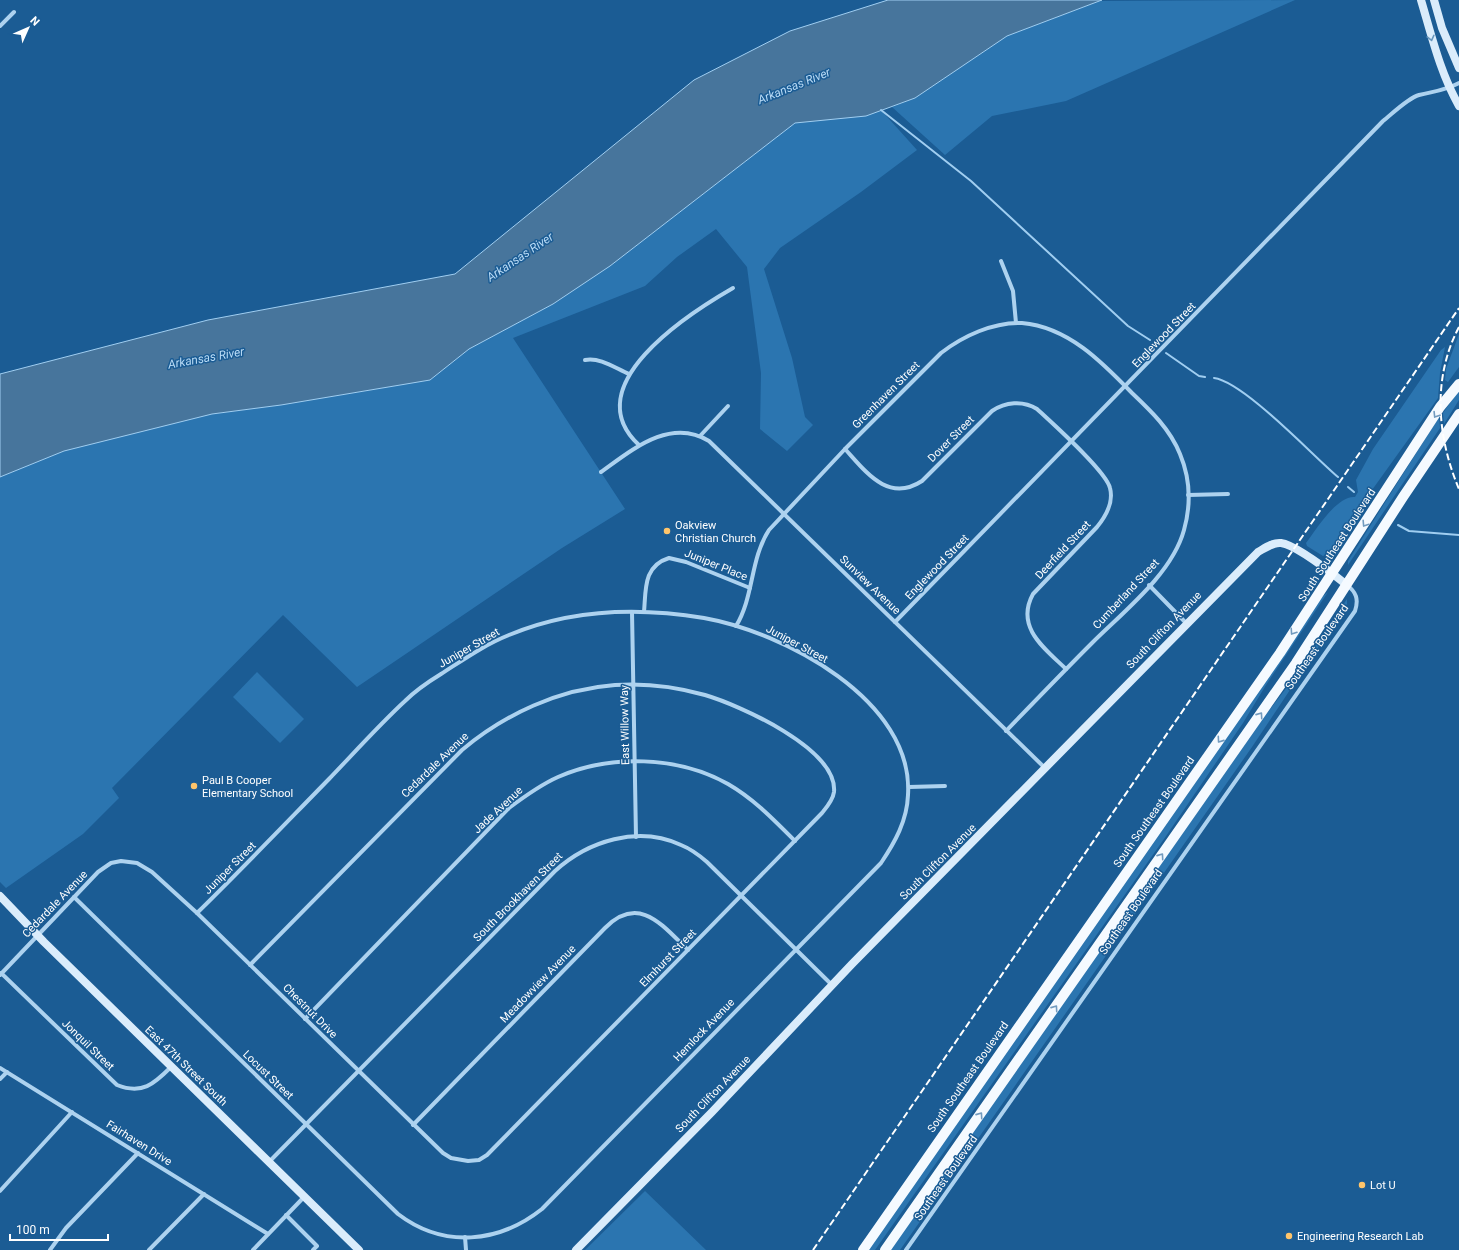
<svg xmlns="http://www.w3.org/2000/svg" width="1459" height="1250" font-family="Roboto,sans-serif">
  <style>
    .green { fill: #2b75b0 }
    .water { fill: #47759c; stroke: #a0cef1 }
    .lines { fill: none; stroke-linecap: round; stroke-linejoin: round }
    .stream { stroke: #a0cef1; stroke-width: 2 }
    .street { stroke: #add2ef; stroke-width: 4 }
    .secondary { stroke: #daecfb; stroke-width: 8 }
    .primary { stroke: #f5faff; stroke-width: 10 }
    .rail { stroke: #fff; stroke-width: 2; stroke-dasharray: 7 3; stroke-linecap: butt }
    .oneway { stroke: #6796bd }
    .oneway2 { stroke: #729bbf }
    .poi-dot { fill: #ffc56b; stroke: #1b5c94; stroke-width: 1.5 }
    .labels { text-anchor: middle; dominant-baseline: central; stroke-width: 3; stroke-linejoin: round; paint-order: stroke }
    .street-label { font-size: 11px; fill: #fff; stroke: #1b5c94 }
    .poi-label { font-size: 11px; fill: #fff; stroke: #1b5c94; text-anchor: start }
    .water-label { font-size: 12px; font-style: italic; fill: #b9dbf6; stroke: #1b5c94 }
  </style>
  <rect width="100%" height="100%" fill="#1b5c94"/>
  <g class="green">
    <path d="M 1295,0 L 1066,101 L 992,116 L 945,155 L 892,107 L 915,98 L 1007,36 L 1100,1 Z"/>
    <path d="M 881,110 L 917,150 L 861,192 L 780,248 L 764,269 L 792,358 L 805,417 L 813,425 L 787,451 L 760,429 L 761,373 L 747,267 L 716,229 L 677,257 L 645,286 L 513,338 L 625,509 L 562,548 L 357,687 L 283,615 L 112,788 L 119,798 L 83,834 L 6,888 L 0,882 L 0,477 L 64,451 L 212,414 L 281,405 L 430,380 L 469,349 L 553,304 L 610,266 L 795,123 Z"/>
    <path d="M 1459,334 L 1459,367 L 1448,382 L 1445,380 L 1446,369 Z"/>
    <path d="M 1445,347 L 1440,373 L 1438,398 L 1372,490 L 1333,550 L 1323,556 L 1307,546 L 1306,543 C 1316,530 1337,495 1355,497 L 1358,492 L 1356,480 L 1373,449 L 1441,350 Z"/>
    <path d="M 1459,390 L 1459,400 L 1444,424 L 1443,413 Z"/>
    <path d="M 1439,417 L 1440,428 L 1348,565 L 1348,561 Z"/>
    <path d="M 1328,592 L 1266,685 L 1243,723 L 1164,839 L 875,1250 L 867,1250 L 1320,599 Z"/>
    <path d="M 1347,599 L 1347,604 L 1252,747 L 900,1250 L 890,1250 L 1264,717 L 1291,682 Z"/>
    <path d="M 257,672 L 304,719 L 280,743 L 233,697 Z"/>
    <path d="M 645,1191 L 706,1250 L 585,1250 Z"/>
  </g>
  <path class="water" d="M 888,0 L 1102,0 L 1007,36 L 915,98 L 866,116 L 795,123 L 610,266 L 553,304 L 469,349 L 430,380 L 281,405 L 212,414 L 64,451 L 0,477 L 0,374 L 208,320 L 455,274 L 694,80 L 790,31 Z"/>
  <g class="lines">
    <g class="stream">
      <path d="M 881,110 L 971,181 L 1128,326 L 1150,340"/>
      <path d="M 1166,353 L 1199,376 L 1205,377"/>
      <path d="M 1214,378 C 1244,382 1312,455 1338,477"/>
      <path d="M 1348,487 L 1354,492"/>
      <path d="M 1398,525 L 1409,531 L 1459,535"/>
    </g>
    <g class="street">
      <path d="M 0,26 L 14,12"/>
      <path d="M 1001,261 L 1013,291 L 1016,323"/>
      <path d="M 585,360 C 600,357 615,368 629,374"/>
      <path d="M 700,436 L 728,406"/>
      <path d="M 639,445 C 575,386 688,314 733,288"/>
      <path d="M 845,449 C 866,472 888,503 922,481 L 992,411 C 1005,402 1023,400 1037,409 C 1052,423 1106,471 1110,488 C 1114,503 1106,516 1097,527 L 1033,594 C 1015,627 1044,648 1066,669"/>
      <path d="M 601,472 C 632,450 670,417 709,441 L 1045,768"/>
      <path d="M 1188,495 L 1228,494"/>
      <path d="M 1149,585 L 1186,623"/>
      <path d="M 632,612 L 636,837"/>
      <path d="M 644,612 C 646,590 643,566 669,558 L 686,562 L 750,588"/>
      <path d="M 895,622 L 1383,121 C 1392,114 1408,98 1419,95 C 1435,91 1444,91 1459,83"/>
      <path d="M 736,626 C 754,597 750,559 769,530 L 845,449 L 941,353 C 963,336 993,322 1022,323 C 1068,327 1102,362 1132,393 C 1151,411 1170,429 1180,454 C 1190,478 1191,505 1184,530 C 1172,574 1123,612 1092,643 C 1063,672 1035,701 1006,731"/>
      <path d="M 909,787 L 945,786"/>
      <path d="M 74,897 L 398,1214 C 444,1249 499,1243 542,1209 L 881,863 C 895,842 907,821 908,795 C 914,700 783,632 704,618 C 638,607 571,609 509,635 C 484,645 463,660 441,674 C 428,682 416,690 405,701 C 379,725 354,753 329,779 C 285,824 242,869 197,913"/>
      <path d="M 1,973 L 117,1085 C 142,1095 154,1084 171,1067"/>
      <path d="M 0,975 L 98,872 L 111,863 L 121,861 L 137,863 L 152,872 L 197,913 L 443,1153 L 451,1158 L 468,1161 L 479,1160 L 487,1155 L 822,813 C 827,807 833,800 834,792 C 838,749 739,705 705,695 C 677,687 645,683 615,685 C 559,689 505,714 462,750 L 250,965"/>
      <path d="M 305,1019 L 509,808 C 525,796 540,785 558,777 C 610,754 678,756 728,784 C 754,799 774,820 795,841"/>
      <path d="M 0,1068 L 268,1234"/>
      <path d="M 0,1079 L 7,1072"/>
      <path d="M 413,1125 L 605,928 C 639,894 662,925 688,950"/>
      <path d="M 269,1162 L 555,871 C 588,841 638,825 681,845 C 691,849 699,855 707,862 L 832,985"/>
      <path d="M 0,1191 L 72,1112"/>
      <path d="M 286,1215 L 317,1246 L 313,1250"/>
      <path d="M 465,1237 L 466,1250"/>
      <path d="M 50,1250 L 66,1228 L 138,1153"/>
      <path d="M 149,1250 L 204,1194"/>
      <path d="M 253,1250 L 304,1197"/>
      <path d="M 906,1250 L 1355,611 C 1359,599 1356,592 1347,585"/>
    </g>
    <g class="secondary">
      <path d="M 1421,0 C 1432,37 1440,72 1459,106"/>
      <path d="M 1434,0 L 1442,28 L 1459,68"/>
      <path d="M 0,896 L 44,942 L 359,1250"/>
      <path d="M 576,1250 L 712,1112 L 852,964 L 1258,552 C 1265,548 1273,542 1281,543 C 1297,545 1333,574 1347,585"/>
    </g>
    <g class="primary">
      <path d="M 863,1250 L 1280,653 L 1440,407 L 1459,384"/>
      <path d="M 885,1250 L 1296,663 L 1403,497 L 1459,414"/>
    </g>
    <g class="rail">
      <path d="M 1459,327 C 1432,378 1437,437 1459,489"/>
      <path d="M 813,1250 L 1459,308"/>
    </g>
  </g>
  <defs><path id="oneway-chevron" d="M-2-3.5L2.5 0L-2 3.5" fill="none" stroke-width="1.6" stroke-linecap="round" stroke-linejoin="round"/></defs>
  <use class="oneway" href="#oneway-chevron" transform="translate(1431 38) rotate(76)"/>
  <g class="oneway2">
    <use href="#oneway-chevron" transform="translate(1436 415) rotate(122)"/>
    <use href="#oneway-chevron" transform="translate(1365 524) rotate(123)"/>
    <use href="#oneway-chevron" transform="translate(1293 632) rotate(124)"/>
    <use href="#oneway-chevron" transform="translate(1260 715) rotate(-55)"/>
    <use href="#oneway-chevron" transform="translate(1220 740) rotate(125)"/>
    <use href="#oneway-chevron" transform="translate(1161 856) rotate(-55)"/>
    <use href="#oneway-chevron" transform="translate(1055 1008) rotate(-55)"/>
    <use href="#oneway-chevron" transform="translate(980 1115) rotate(-55)"/>
  </g>
  <g class="poi-dot">
    <circle cx="667" cy="531" r="4"/>
    <circle cx="194" cy="786" r="4"/>
    <circle cx="1362" cy="1185" r="4"/>
    <circle cx="1289" cy="1236" r="4"/>
  </g>
  <g class="labels">
    <g class="street-label">
      <text transform="translate(1164 335) rotate(-46)">Englewood Street</text>
      <text transform="translate(886 395) rotate(-45)">Greenhaven Street</text>
      <text transform="translate(951 439) rotate(-45)">Dover Street</text>
      <text transform="translate(1337 545) rotate(-57)">South Southeast Boulevard</text>
      <text transform="translate(1063 550) rotate(-47)">Deerfield Street</text>
      <text transform="translate(716 565) rotate(22)">Juniper Place</text>
      <text transform="translate(937 567) rotate(-46)">Englewood Street</text>
      <text transform="translate(870 585) rotate(44)">Sunview Avenue</text>
      <text transform="translate(1126 594) rotate(-47)">Cumberland Street</text>
      <text transform="translate(1164 630) rotate(-46)">South Clifton Avenue</text>
      <text transform="translate(797 644) rotate(28)">Juniper Street</text>
      <text transform="translate(1317 647) rotate(-55)">Southeast Boulevard</text>
      <text transform="translate(469 648) rotate(-30)">Juniper Street</text>
      <text transform="translate(625 725) rotate(-91)">East Willow Way</text>
      <text transform="translate(435 765) rotate(-44)">Cedardale Avenue</text>
      <text transform="translate(498 810) rotate(-43)">Jade Avenue</text>
      <text transform="translate(1154 812) rotate(-55)">South Southeast Boulevard</text>
      <text transform="translate(938 862) rotate(-45)">South Clifton Avenue</text>
      <text transform="translate(230 868) rotate(-45)">Juniper Street</text>
      <text transform="translate(518 897) rotate(-45)">South Brookhaven Street</text>
      <text transform="translate(55 904) rotate(-46)">Cedardale Avenue</text>
      <text transform="translate(1131 912) rotate(-55)">Southeast Boulevard</text>
      <text transform="translate(668 958) rotate(-46)">Elmhurst Street</text>
      <text transform="translate(538 984) rotate(-46)">Meadowview Avenue</text>
      <text transform="translate(310 1011) rotate(45)">Chestnut Drive</text>
      <text transform="translate(704 1030) rotate(-46)">Hemlock Avenue</text>
      <text transform="translate(88 1045) rotate(44)">Jonquil Street</text>
      <text transform="translate(186 1066) rotate(44)">East 47th Street South</text>
      <text transform="translate(268 1075) rotate(44)">Locust Street</text>
      <text transform="translate(968 1077) rotate(-55)">South Southeast Boulevard</text>
      <text transform="translate(713 1094) rotate(-46)">South Clifton Avenue</text>
      <text transform="translate(139 1143) rotate(32)">Fairhaven Drive</text>
      <text transform="translate(946 1178) rotate(-55)">Southeast Boulevard</text>
    </g>
    <g class="poi-label">
      <text x="675" y="525">Oakview<tspan x="675" dy="13">Christian Church</tspan></text>
      <text x="202" y="780">Paul B Cooper<tspan x="202" dy="13">Elementary School</tspan></text>
      <text x="1370" y="1185">Lot U</text>
      <text x="1297" y="1236">Engineering Research Lab</text>
    </g>
    <g class="water-label">
      <text transform="translate(794 86) rotate(-22)">Arkansas River</text>
      <text transform="translate(520 257) rotate(-34)">Arkansas River</text>
      <text transform="translate(206 358) rotate(-10)">Arkansas River</text>
    </g>
  </g>
  <g transform="translate(28 28) rotate(45)" stroke="#1b5c94" stroke-width="3" paint-order="stroke">
  <path d="M0-3L7 15L0 10L-7 15Z" fill="#ffffff"/>
  <text y="-6" font-size="11" font-weight="bold" text-anchor="middle" fill="#ffffff">N</text>
  </g>
  <path d="M10 1234v6h98v-6" fill="none" stroke="#ffffff" stroke-width="2"/>
  <text x="16" y="1234" font-size="12" fill="#ffffff" stroke="#1b5c94" stroke-width="3" paint-order="stroke">100 m</text>
</svg>
